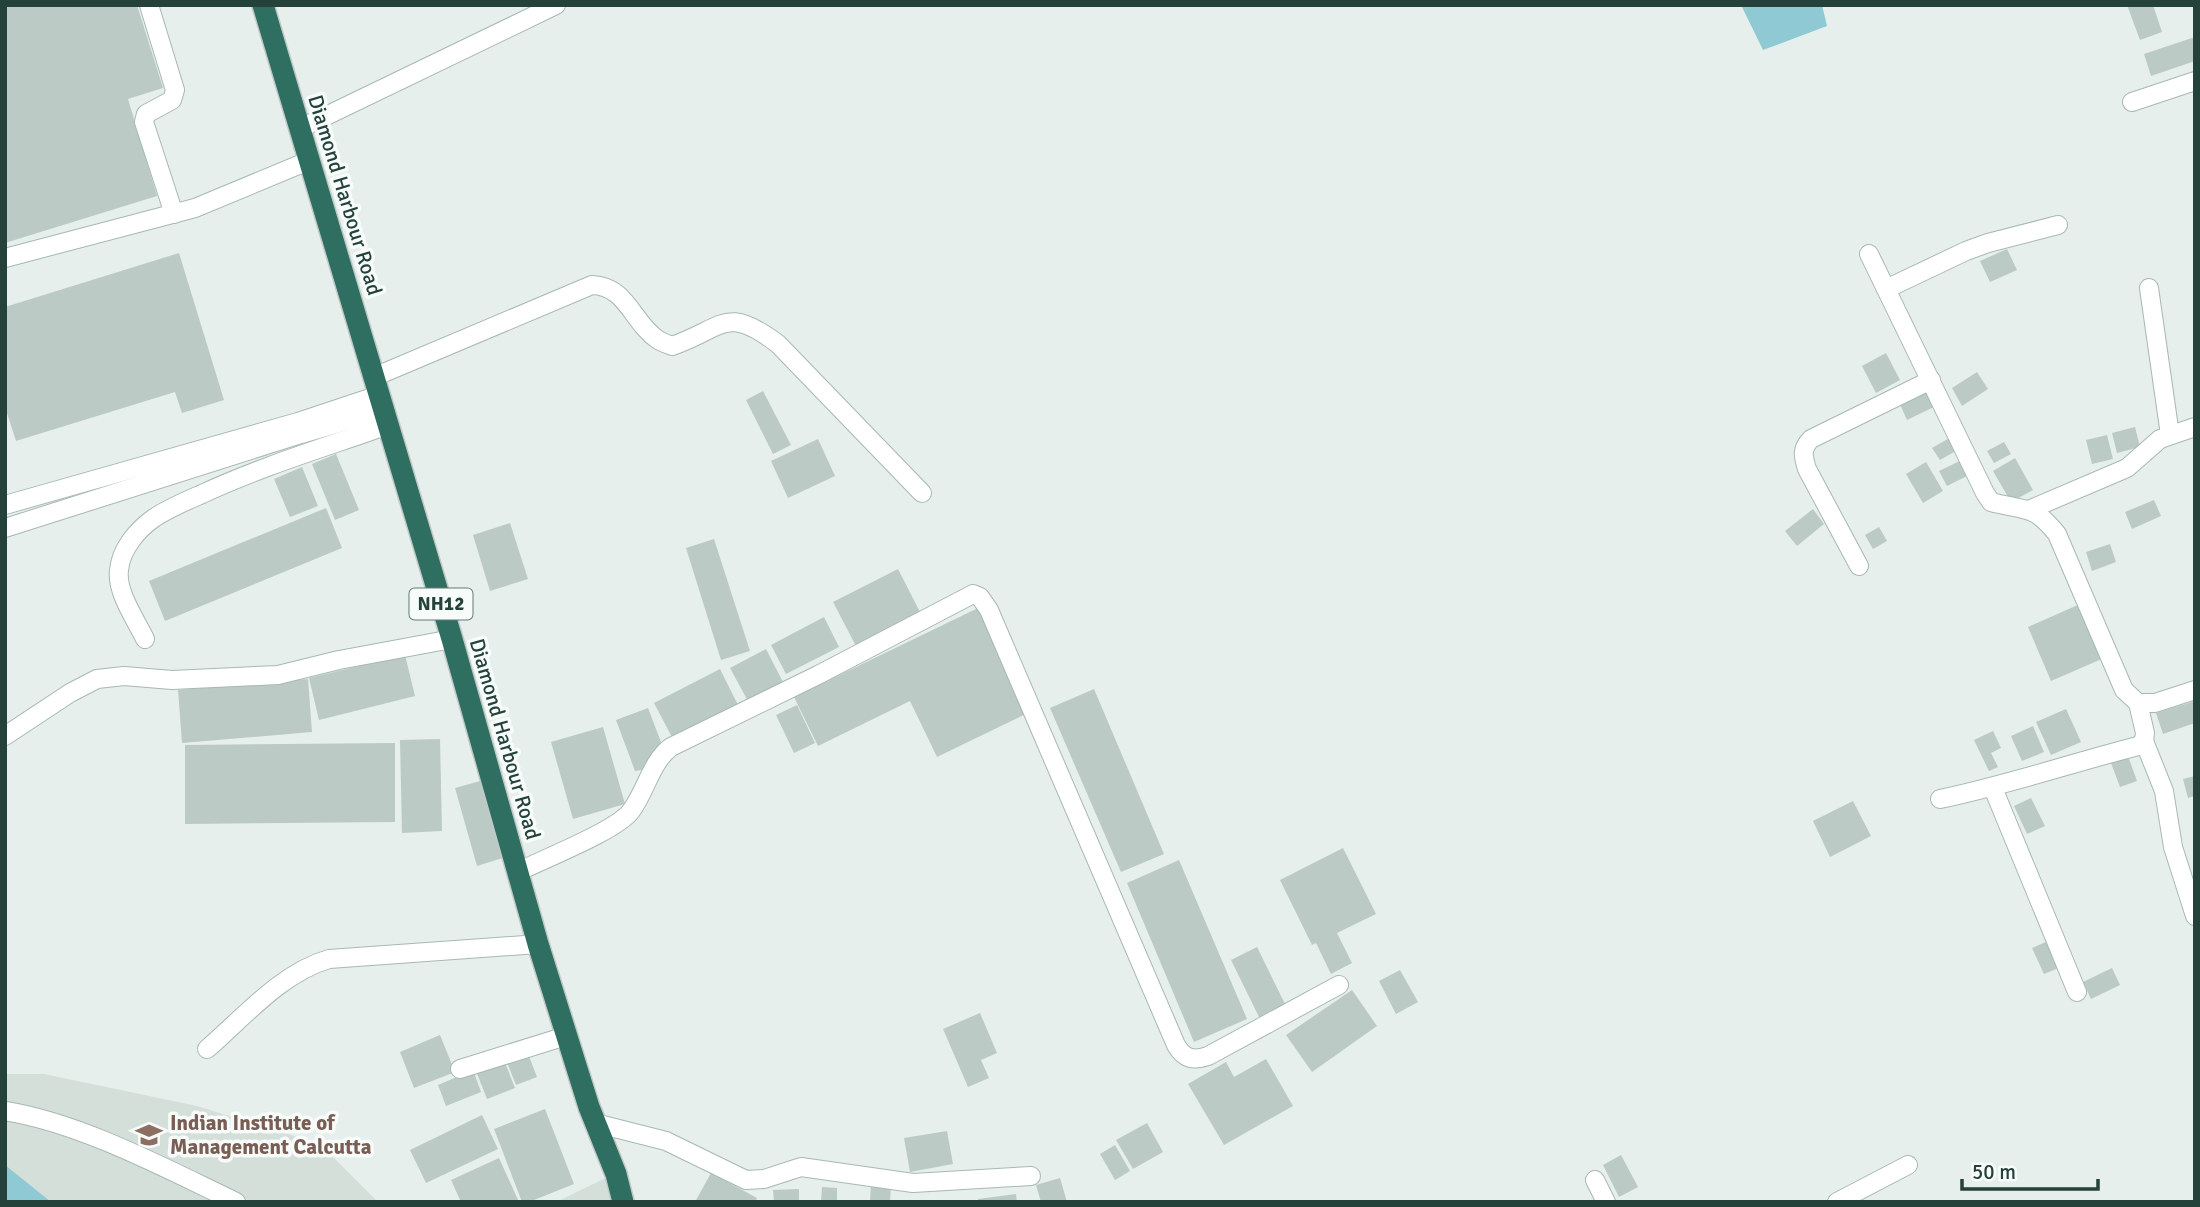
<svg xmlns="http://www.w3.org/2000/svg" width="2200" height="1207" font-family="Signika,sans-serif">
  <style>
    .built { fill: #d4dfda }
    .water { fill: #8ec9d4 }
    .building { fill: #bbcac4 }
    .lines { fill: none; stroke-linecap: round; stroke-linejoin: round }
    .minor-casing { stroke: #a8b8b2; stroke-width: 20 }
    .highway-casing { stroke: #c2cac8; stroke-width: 24 }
    .minor { stroke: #fff; stroke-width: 18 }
    .highway { stroke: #2f6f62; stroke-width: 21 }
    .labels { text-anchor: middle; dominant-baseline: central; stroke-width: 7; stroke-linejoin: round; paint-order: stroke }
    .shield { fill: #f7fbf9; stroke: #637a73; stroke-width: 2 }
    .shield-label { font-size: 19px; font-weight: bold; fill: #24423a }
    .street-label { font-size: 21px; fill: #24423a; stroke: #f7fbf9 }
    .education-label { font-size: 21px; font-weight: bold; fill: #785e54; stroke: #f7fbf9; text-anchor: start }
  </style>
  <rect width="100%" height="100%" fill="#e6efeb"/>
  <g class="built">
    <path d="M 5,1074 L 44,1074 L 197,1106 L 320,1144 L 378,1202 L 5,1202 Z"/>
    <path d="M 614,1174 L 621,1202 L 556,1202 Z"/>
  </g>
  <g class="water">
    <path d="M 1741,5 L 1822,5 L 1827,26 L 1763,50 Z"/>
    <path d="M 5,1165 L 51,1202 L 5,1202 Z"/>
  </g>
  <g class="building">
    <path d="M 5,5 L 137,5 L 163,88 L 128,99 L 157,196 L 5,243 Z"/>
    <path d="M 2127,5 L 2153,5 L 2162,32 L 2140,40 Z"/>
    <path d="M 2195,37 L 2195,61 L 2151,76 L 2144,54 Z"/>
    <path d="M 2007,249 L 2017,270 L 1990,282 L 1980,261 Z"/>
    <path d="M 179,253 L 224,400 L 182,413 L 175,392 L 16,441 L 5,407 L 5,307 Z"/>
    <path d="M 1886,353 L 1900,380 L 1876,393 L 1862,366 Z"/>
    <path d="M 1977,372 L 1988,389 L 1962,406 L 1952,388 Z"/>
    <path d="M 1930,387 L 1938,405 L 1907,420 L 1899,402 Z"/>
    <path d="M 763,391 L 791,445 L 773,454 L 746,400 Z"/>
    <path d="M 2135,427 L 2140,447 L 2117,453 L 2112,433 Z"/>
    <path d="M 2107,435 L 2113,459 L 2092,464 L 2086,440 Z"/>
    <path d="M 1953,436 L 1961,448 L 1940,460 L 1932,448 Z"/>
    <path d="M 818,439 L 835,476 L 788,498 L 771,461 Z"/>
    <path d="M 2004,442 L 2011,454 L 1994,463 L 1987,451 Z"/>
    <path d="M 336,454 L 359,510 L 335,520 L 312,464 Z"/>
    <path d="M 1966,458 L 1973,473 L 1947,486 L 1939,471 Z"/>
    <path d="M 2015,458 L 2033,490 L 2011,502 L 1993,471 Z"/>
    <path d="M 1926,462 L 1943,491 L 1923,503 L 1906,474 Z"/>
    <path d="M 302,467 L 318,506 L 290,517 L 274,479 Z"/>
    <path d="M 2154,500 L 2161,516 L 2132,529 L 2125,512 Z"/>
    <path d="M 326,508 L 342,548 L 165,621 L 149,581 Z"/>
    <path d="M 1813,509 L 1824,524 L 1797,546 L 1785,531 Z"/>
    <path d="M 510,523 L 528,579 L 490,591 L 473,535 Z"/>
    <path d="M 1879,527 L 1887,541 L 1873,549 L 1865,535 Z"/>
    <path d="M 714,539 L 750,651 L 721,660 L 686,548 Z"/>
    <path d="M 2110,544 L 2116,562 L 2092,571 L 2086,552 Z"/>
    <path d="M 898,569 L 920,612 L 856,646 L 833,602 Z"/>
    <path d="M 2080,604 L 2104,658 L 2051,681 L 2028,627 Z"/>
    <path d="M 978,608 L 1028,713 L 937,757 L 910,701 L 818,746 L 794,697 Z"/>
    <path d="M 824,617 L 839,647 L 786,674 L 771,645 Z"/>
    <path d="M 766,649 L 784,684 L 749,703 L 730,668 Z"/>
    <path d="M 405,655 L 415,696 L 319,720 L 309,678 Z"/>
    <path d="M 720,669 L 738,705 L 673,739 L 654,703 Z"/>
    <path d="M 308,679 L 312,732 L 182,743 L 178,690 Z"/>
    <path d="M 1094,689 L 1164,854 L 1121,872 L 1050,708 Z"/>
    <path d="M 2195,701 L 2195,723 L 2163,734 L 2156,713 Z"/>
    <path d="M 797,705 L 815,743 L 794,753 L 776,715 Z"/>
    <path d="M 648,708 L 661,742 L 647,769 L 635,771 L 616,720 Z"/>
    <path d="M 2066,709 L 2081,742 L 2051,755 L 2036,722 Z"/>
    <path d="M 2033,726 L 2044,752 L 2022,761 L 2011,736 Z"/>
    <path d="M 603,727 L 625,804 L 573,819 L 551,742 Z"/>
    <path d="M 1993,731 L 2001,748 L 1991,753 L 1998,767 L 1989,771 L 1974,740 Z"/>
    <path d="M 440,739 L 442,831 L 402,833 L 400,740 Z"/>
    <path d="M 395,743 L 395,822 L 185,824 L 185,745 Z"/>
    <path d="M 2128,756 L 2137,781 L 2120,787 L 2111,763 Z"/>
    <path d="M 2195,776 L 2195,796 L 2188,798 L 2183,779 Z"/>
    <path d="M 484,780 L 506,857 L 477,866 L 455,788 Z"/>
    <path d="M 2031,798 L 2045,826 L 2027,834 L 2014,806 Z"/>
    <path d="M 1853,801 L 1871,836 L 1830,857 L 1813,821 Z"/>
    <path d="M 1343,848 L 1376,914 L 1337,933 L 1352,963 L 1331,974 L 1316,943 L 1312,945 L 1280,880 Z"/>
    <path d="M 1179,860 L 1247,1019 L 1194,1042 L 1127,883 Z"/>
    <path d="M 2055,938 L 2066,965 L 2044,974 L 2032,948 Z"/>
    <path d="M 1257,947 L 1286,1006 L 1260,1019 L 1231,960 Z"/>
    <path d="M 2112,968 L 2120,985 L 2091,999 L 2083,982 Z"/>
    <path d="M 1400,970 L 1418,1002 L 1396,1014 L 1379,981 Z"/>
    <path d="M 1352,990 L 1377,1026 L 1312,1072 L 1286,1035 Z"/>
    <path d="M 980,1013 L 997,1053 L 981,1060 L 989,1078 L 968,1087 L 943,1029 Z"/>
    <path d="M 440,1035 L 455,1072 L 414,1088 L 400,1052 Z"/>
    <path d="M 527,1051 L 537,1077 L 516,1085 L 506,1060 Z"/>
    <path d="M 1266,1059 L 1293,1106 L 1224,1145 L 1188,1084 L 1226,1062 L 1234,1077 Z"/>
    <path d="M 504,1060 L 515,1088 L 487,1099 L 476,1071 Z"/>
    <path d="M 473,1070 L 481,1092 L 446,1106 L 438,1085 Z"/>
    <path d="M 545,1109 L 574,1184 L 529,1202 L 522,1202 L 494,1129 Z"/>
    <path d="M 482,1115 L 498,1149 L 426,1183 L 410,1150 Z"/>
    <path d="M 1147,1123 L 1163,1152 L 1133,1169 L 1116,1140 Z"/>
    <path d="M 947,1131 L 953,1164 L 910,1172 L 904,1138 Z"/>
    <path d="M 1115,1145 L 1130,1171 L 1115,1180 L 1100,1154 Z"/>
    <path d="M 1621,1155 L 1638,1187 L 1619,1197 L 1603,1165 Z"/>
    <path d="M 499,1158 L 519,1202 L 461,1202 L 451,1180 Z"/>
    <path d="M 711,1173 L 757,1198 L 755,1202 L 695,1202 Z"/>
    <path d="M 1060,1178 L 1067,1202 L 1041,1202 L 1036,1185 Z"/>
    <path d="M 871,1184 L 891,1185 L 890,1202 L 870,1202 Z"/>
    <path d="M 822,1187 L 837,1188 L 837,1202 L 821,1202 Z"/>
    <path d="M 799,1189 L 799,1202 L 774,1202 L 773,1190 Z"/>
    <path d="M 1016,1194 L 1017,1202 L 979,1202 L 978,1199 Z"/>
  </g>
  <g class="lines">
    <g class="minor-casing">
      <g id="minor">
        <path d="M 149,5 L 175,90 L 172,100 L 146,114 L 144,122 L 174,214"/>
        <path d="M 2132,102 L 2195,81"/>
        <path d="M 299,129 L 556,5"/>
        <path d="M 1869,254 L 1985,493 L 1991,502 C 2025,511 2033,504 2057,534 L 2124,690 L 2138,703 L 2155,703 L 2195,690"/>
        <path d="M 5,258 L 195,208 L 308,161"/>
        <path d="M 2149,288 L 2170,435"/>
        <path d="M 1886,289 L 1966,251 L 1988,243 L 2058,225"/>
        <path d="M 374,377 L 592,285 C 627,286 632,322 657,339 C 661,342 667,344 672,346 C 724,328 725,304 778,344 L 922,493"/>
        <path d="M 5,505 L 298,422 L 379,395"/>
        <path d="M 2031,509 L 2127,468 L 2160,439 L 2195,427"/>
        <path d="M 5,528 L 301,434 L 383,410"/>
        <path d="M 1859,566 L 1807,469 C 1803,456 1801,449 1811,439 L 1931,380"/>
        <path d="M 145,639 C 136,620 116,592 119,570 C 121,549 137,530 154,518 C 169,508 186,501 202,494 C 262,466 326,447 388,425"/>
        <path d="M 5,736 L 70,693 L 97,679 L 124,676 L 172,680 L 278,675 L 339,660 L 452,639"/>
        <path d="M 2144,741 L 2164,791 L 2173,847 L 2195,916"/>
        <path d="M 1993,788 L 2077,992"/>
        <path d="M 1940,799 C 2007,785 2072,763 2138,746 L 2144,741 L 2145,733 L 2138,703"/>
        <path d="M 518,872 C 543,859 616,831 631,811 C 646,791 651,762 671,747 L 818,675 L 973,594 L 980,597 L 989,610 L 1176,1045 C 1184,1059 1193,1061 1208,1056 L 1339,985"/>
        <path d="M 207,1049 C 244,1017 281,973 329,959 L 538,944"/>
        <path d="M 460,1069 L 566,1036"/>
        <path d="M 5,1111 C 81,1123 167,1169 236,1202"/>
        <path d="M 595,1123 L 666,1141 L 746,1180 L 764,1179 L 801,1167 L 913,1183 L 1031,1176"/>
        <path d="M 1595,1180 L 1606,1202"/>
        <path d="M 1837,1202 L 1908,1165"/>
      </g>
    </g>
    <g class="highway-casing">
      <path id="highway" d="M 263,5 L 452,639 L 538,944 L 589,1107 L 616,1174 L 623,1202"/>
    </g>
    <use href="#minor" class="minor"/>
    <use href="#highway" class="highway"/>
  </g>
  <defs>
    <g id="university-bare" transform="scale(2.1)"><path d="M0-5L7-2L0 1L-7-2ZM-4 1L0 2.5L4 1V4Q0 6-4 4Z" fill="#8d6e63" stroke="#f7fbf9" stroke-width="2.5" paint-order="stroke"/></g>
  </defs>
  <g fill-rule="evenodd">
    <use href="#university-bare" x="149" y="1135"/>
  </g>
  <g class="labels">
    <rect class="shield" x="409.5" y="588.5" width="63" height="31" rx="5"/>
    <g class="shield-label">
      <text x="441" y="604">NH12</text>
    </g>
    <g class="street-label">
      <text transform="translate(345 195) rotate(73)">Diamond Harbour Road</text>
      <text transform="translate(505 739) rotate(74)">Diamond Harbour Road</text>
    </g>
    <g class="education-label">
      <text x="170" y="1123">Indian Institute of<tspan x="170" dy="24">Management Calcutta</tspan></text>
    </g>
  </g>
  <rect width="2200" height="1207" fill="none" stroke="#24423a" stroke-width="14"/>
  <path d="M1962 1179v10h136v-10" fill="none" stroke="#24423a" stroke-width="3.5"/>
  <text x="1972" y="1179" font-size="21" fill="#24423a" stroke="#f7fbf9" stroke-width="5" paint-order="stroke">50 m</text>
</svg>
